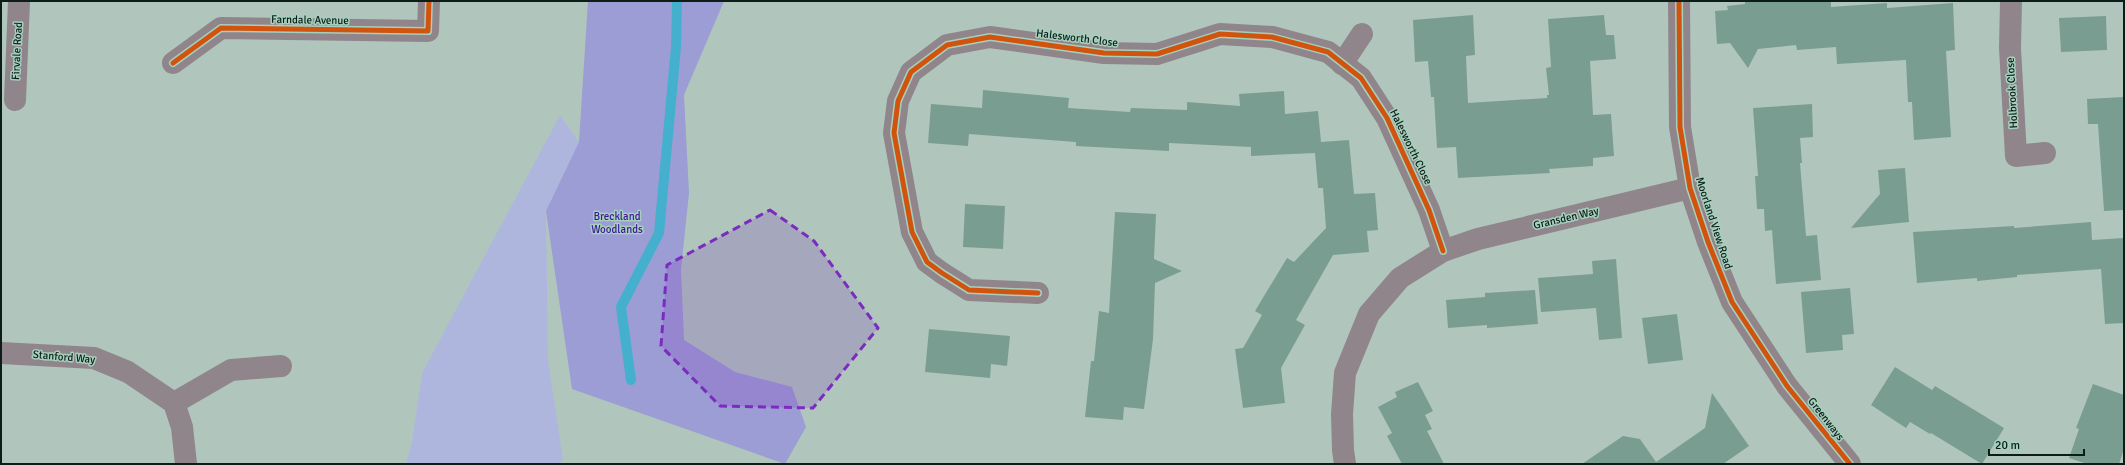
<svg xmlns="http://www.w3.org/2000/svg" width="2125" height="465" font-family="Signika,sans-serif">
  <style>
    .green { fill: #afb6de }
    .forest { fill: #9b9dd4 }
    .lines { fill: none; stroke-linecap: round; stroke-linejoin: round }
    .stream { stroke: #45b0cd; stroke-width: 10 }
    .building { fill: #7a9d92 }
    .minor { stroke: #90858b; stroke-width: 22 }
    .tertiary { stroke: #90858b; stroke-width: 22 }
    .cycleway-casing { stroke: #a6d0be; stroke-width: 8 }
    .cycleway { stroke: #d2530d; stroke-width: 5 }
    .marked { fill: #7b2cbf; fill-opacity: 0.2; stroke: #7b2cbf; stroke-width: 3; stroke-dasharray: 8 5; stroke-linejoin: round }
    .labels { text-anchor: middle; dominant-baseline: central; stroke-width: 3; stroke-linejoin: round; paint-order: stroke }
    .street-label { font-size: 11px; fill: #0c1c16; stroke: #a6d0be }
    .park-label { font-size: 11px; fill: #3f1598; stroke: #a6d0be }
  </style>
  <rect width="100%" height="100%" fill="#b0c6bd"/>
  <path class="green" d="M 560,115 L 579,142 L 546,211 L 548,360 L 563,459 L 559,464 L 406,464 L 412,442 L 422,373 Z"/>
  <path class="forest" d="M 588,1 L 724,1 L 684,95 L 689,193 L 681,270 L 684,340 L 735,372 L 792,387 L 806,427 L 785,464 L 572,389 L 546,211 L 579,142 Z"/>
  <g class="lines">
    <path class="stream" d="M 631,380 L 621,307 L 659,233 L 676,47 L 677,1"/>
  </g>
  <g class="building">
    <path d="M 1745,1 L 1831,1 L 1831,7 L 1887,3 L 1887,8 L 1953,3 L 1955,50 L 1946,51 L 1951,137 L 1914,140 L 1912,102 L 1908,102 L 1906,60 L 1837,64 L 1836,47 L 1797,50 L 1796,45 L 1758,49 L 1748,68 L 1730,43 L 1717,44 L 1715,11 L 1728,10 L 1727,6 L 1745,4 Z"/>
    <path d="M 1473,15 L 1475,55 L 1466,56 L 1468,103 L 1547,98 L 1547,95 L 1549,95 L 1546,68 L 1551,67 L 1548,19 L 1604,15 L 1606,35 L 1614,35 L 1616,59 L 1590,61 L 1593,115 L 1611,114 L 1614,156 L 1593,158 L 1593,166 L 1549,169 L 1550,173 L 1458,178 L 1456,147 L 1437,148 L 1434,97 L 1431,97 L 1428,61 L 1415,62 L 1413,20 Z"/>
    <path d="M 2106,16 L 2107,50 L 2061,52 L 2059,18 Z"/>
    <path d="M 983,90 L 1069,98 L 1068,108 L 1130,112 L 1131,108 L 1187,110 L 1187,102 L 1240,106 L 1239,94 L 1284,91 L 1285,114 L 1318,111 L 1321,142 L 1349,140 L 1354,194 L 1375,193 L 1378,230 L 1367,231 L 1369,252 L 1333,255 L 1296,320 L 1305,325 L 1281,368 L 1285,403 L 1243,408 L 1235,349 L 1243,348 L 1262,315 L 1255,311 L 1287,258 L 1294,262 L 1326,228 L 1323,188 L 1318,188 L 1315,153 L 1251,156 L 1251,147 L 1169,143 L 1169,151 L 1076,146 L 1076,142 L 969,134 L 968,146 L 928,143 L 931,104 L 982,108 Z"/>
    <path d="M 2124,97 L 2124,210 L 2104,211 L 2098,124 L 2088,124 L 2087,99 Z"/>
    <path d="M 1812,104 L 1813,137 L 1800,138 L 1802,163 L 1800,163 L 1806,236 L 1817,235 L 1821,280 L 1776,284 L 1772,230 L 1765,231 L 1764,209 L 1757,209 L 1755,176 L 1758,176 L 1753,108 Z"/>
    <path d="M 1905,168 L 1909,222 L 1851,228 L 1880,194 L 1878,170 Z"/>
    <path d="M 965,204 L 1005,206 L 1003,249 L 963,247 Z"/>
    <path d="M 1115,212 L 1156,214 L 1154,259 L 1182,271 L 1155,283 L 1153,339 L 1144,409 L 1124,407 L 1123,420 L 1085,417 L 1091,361 L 1094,361 L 1099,311 L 1109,313 Z"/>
    <path d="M 2091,222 L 2092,240 L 2124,238 L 2124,323 L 2105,324 L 2101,269 L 2017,275 L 2017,277 L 1977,281 L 1977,278 L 1917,283 L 1913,232 L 2014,226 L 2014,228 Z"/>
    <path d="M 1616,259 L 1622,338 L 1599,340 L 1596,308 L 1541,312 L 1538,278 L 1593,274 L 1592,261 Z"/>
    <path d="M 1850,288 L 1854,334 L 1842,335 L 1843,350 L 1806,353 L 1801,292 Z"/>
    <path d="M 1535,290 L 1538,324 L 1487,328 L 1487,325 L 1448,328 L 1446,300 L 1485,297 L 1485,293 Z"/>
    <path d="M 1677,314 L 1683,360 L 1648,364 L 1642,318 Z"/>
    <path d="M 929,329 L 1010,336 L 1007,366 L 991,364 L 990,378 L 925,372 Z"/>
    <path d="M 1895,367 L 1932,390 L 1935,386 L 2004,428 L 1982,464 L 1931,433 L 1930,434 L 1910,422 L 1906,428 L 1871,405 Z"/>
    <path d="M 1418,382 L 1433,411 L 1425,415 L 1432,429 L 1427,431 L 1444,464 L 1402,464 L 1387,436 L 1392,433 L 1378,407 L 1397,397 L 1395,392 Z"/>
    <path d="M 2093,384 L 2124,395 L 2124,449 L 2119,464 L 2087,464 L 2069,458 L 2079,429 L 2076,428 Z"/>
    <path d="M 1712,393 L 1749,446 L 1723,464 L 1582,464 L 1623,436 L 1640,439 L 1656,462 L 1705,428 Z"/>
  </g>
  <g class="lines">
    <g class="minor">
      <path d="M 2011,1 L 2010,48 L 2016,156 L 2045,153"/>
      <path d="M 173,63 L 221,28 L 428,31 L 429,1"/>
      <path d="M 1342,64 L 1362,34"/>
      <path d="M 15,100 L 19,1"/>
      <path d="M 1038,293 L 969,290 L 942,273 L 927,262 L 912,232 L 894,133 L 898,101 L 911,72 L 947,45 L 990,37 L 1104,53 L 1157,54 L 1220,34 L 1272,37 L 1328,52 L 1361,78 L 1387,118 L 1429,210 L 1443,251"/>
      <path d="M 1,353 L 94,358 L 128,372 L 174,403 L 182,427 L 186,464"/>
      <path d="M 174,403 L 231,370 L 281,366"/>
      <path d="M 1345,464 L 1343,450 L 1342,414 L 1345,373 L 1369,314 L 1400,278 L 1443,251 L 1478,239 L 1690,188"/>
    </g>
    <path class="tertiary" d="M 1679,1 L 1680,127 L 1690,188 L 1708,242 L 1732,302 L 1787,386 L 1850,464"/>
    <g class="cycleway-casing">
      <g id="cycleway">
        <path d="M 1679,1 L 1680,127 L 1690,188 L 1708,242 L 1732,302 L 1787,386 L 1850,464"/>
        <path d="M 173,63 L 221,28 L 428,31 L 429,1"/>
        <path d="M 1038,293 L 969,290 L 942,273 L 927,262 L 912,232 L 894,133 L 898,101 L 911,72 L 947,45 L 990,37 L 1104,53 L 1157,54 L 1220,34 L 1272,37 L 1328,52 L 1361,78 L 1387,118 L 1429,210 L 1443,251"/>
      </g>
    </g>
    <use href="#cycleway" class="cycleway"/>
  </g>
  <path class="marked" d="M 770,210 L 814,241 L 878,328 L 813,408 L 720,406 L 661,346 L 667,265 Z"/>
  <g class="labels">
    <g class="street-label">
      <text transform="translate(310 20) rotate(1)">Farndale Avenue</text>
      <text transform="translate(1077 38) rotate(7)">Halesworth Close</text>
      <text transform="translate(17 51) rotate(-87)">Firvale Road</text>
      <text transform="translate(2012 93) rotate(-93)">Holbrook Close</text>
      <text transform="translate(1411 147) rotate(64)">Halesworth Close</text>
      <text transform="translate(1566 218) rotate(-13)">Gransden Way</text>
      <text transform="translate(1714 223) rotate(72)">Moorland View Road</text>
      <text transform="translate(64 357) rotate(5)">Stanford Way</text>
      <text transform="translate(1826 419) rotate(52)">Greenways</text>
    </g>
    <g class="park-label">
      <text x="617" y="216">Breckland<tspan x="617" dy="13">Woodlands</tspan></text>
    </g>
  </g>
  <rect width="2125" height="465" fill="none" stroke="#0c1c16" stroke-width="4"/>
  <path d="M1989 449v6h95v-6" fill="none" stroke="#0c1c16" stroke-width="2"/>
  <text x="1995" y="449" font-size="12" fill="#0c1c16" stroke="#a6d0be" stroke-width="3" paint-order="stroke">20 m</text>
</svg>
